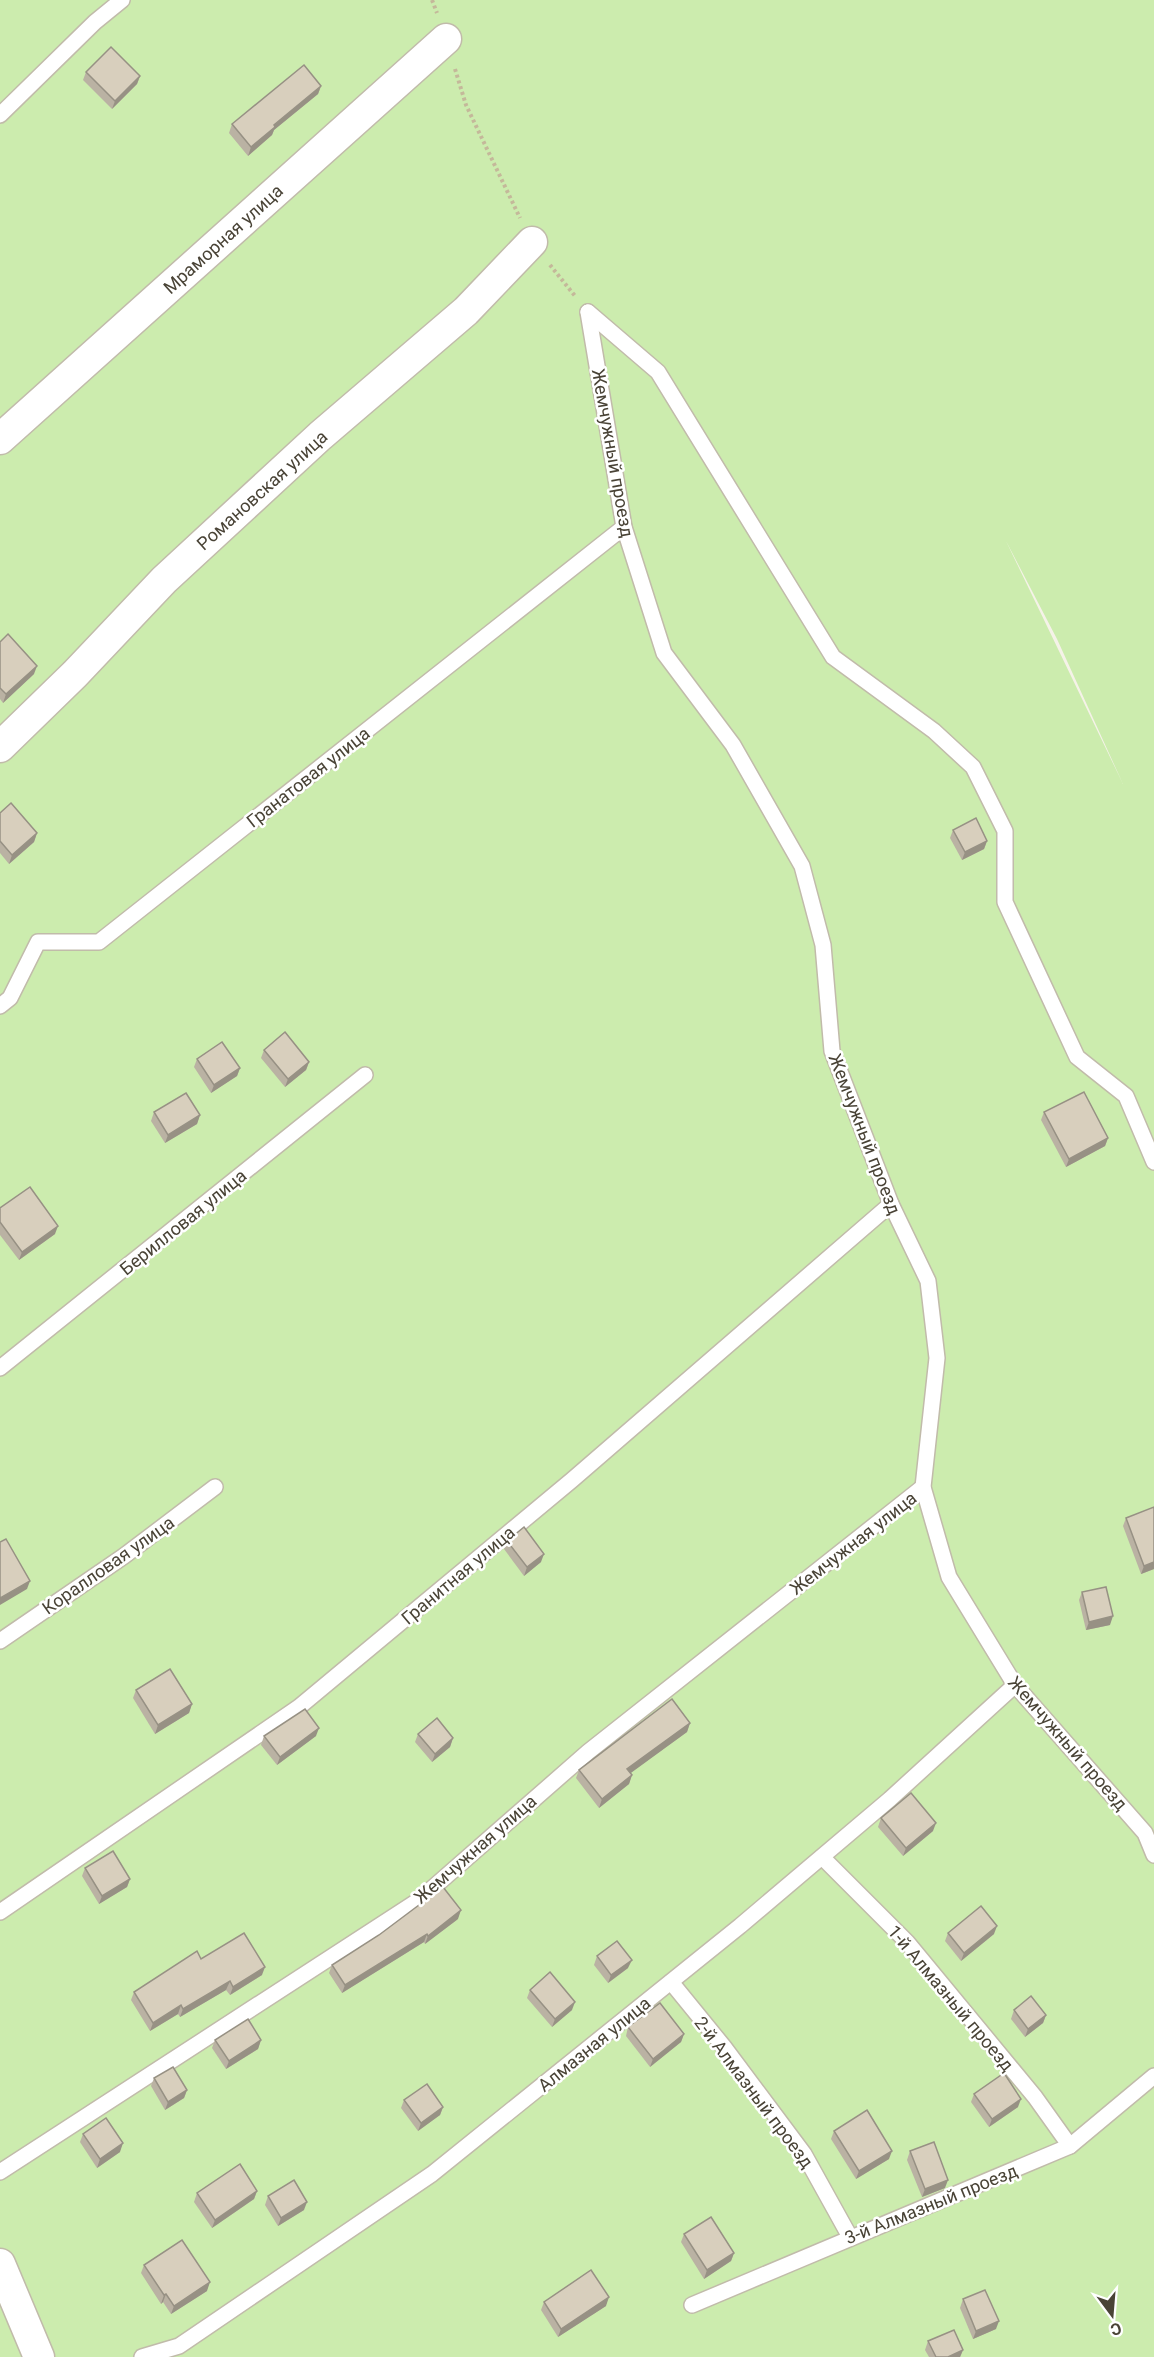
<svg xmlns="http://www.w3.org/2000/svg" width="1154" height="2357" font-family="Roboto,sans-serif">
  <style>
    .green { fill: #ccecae; fill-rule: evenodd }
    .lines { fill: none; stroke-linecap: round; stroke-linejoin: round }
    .lane-casing { stroke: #c1bbaa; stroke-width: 18 }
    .street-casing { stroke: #c1bbaa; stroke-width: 33 }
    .path { stroke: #c4b89a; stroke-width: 4; stroke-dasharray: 3 3; stroke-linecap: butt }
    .lane { stroke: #fff; stroke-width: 15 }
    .street { stroke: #fff; stroke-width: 30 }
    .wall { fill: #bab2a3 }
    .shaded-wall { fill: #979184 }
    .building { fill: #d8cfbd; stroke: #979184; stroke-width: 1.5 }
    .labels { text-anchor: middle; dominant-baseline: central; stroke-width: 5; stroke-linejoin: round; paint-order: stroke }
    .street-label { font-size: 18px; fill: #494336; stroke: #fff }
  </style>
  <rect width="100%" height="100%" fill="#f5f2e8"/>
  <path class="green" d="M 0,0 L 1154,0 L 1154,2357 L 0,2357 ZM 1006,541 L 1057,639 L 1123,784 Z"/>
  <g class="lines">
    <g class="lane-casing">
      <g id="lane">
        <path d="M 0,115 L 95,22 L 122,0"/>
        <path d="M 588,312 L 624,527 L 664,653 L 733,745 L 802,866 L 823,945 L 832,1051 L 891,1204 L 928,1281 L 937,1358 L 923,1487 L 949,1577 L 1015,1685 L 1145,1833 L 1154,1855"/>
        <path d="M 588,312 L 658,372 L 833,657 L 934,731 L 973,767 L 1005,831 L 1005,902 L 1077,1057 L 1126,1096 L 1154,1162"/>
        <path d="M 0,1006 L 10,998 L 38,942 L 99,942 L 624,527"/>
        <path d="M 0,1368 L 365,1075"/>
        <path d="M 0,1641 L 124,1556 L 215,1487"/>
        <path d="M 822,1857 L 907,1942 L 1035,2097 L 1070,2146"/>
        <path d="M 0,1912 L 299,1707 L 572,1480 L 891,1204"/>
        <path d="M 671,1982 L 724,2047 L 804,2154 L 850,2237"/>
        <path d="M 0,2172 L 419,1900 L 588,1752 L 923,1487"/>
        <path d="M 692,2305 L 1070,2146 L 1154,2076"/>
        <path d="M 142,2357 L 179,2346 L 432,2174 L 740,1926 L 890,1799 L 1015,1685"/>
      </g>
    </g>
    <g class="street-casing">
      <g id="street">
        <path d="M 0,439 L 446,39"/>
        <path d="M 0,747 L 75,674 L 164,580 L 320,436 L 466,311 L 532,242"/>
        <path d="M 0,2264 L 39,2357"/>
      </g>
    </g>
    <g class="path">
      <path d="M 432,0 L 437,13"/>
      <path d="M 455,69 L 466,105 L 520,218"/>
      <path d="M 550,265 L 575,296"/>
    </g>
    <use href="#lane" class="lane"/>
    <use href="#street" class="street"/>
  </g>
  <g class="wall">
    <path d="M 86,72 L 140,76 L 137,84 L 112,109 L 83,80 Z"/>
    <path d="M 321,86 L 318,94 L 274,130 L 272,135 L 248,156 L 229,133 L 232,124 Z"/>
    <path d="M 0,642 L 34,674 L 3,703 L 0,699 Z"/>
    <path d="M 0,813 L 37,833 L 34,842 L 9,864 L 0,853 Z"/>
    <path d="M 953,830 L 987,841 L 984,849 L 962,860 L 950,838 Z"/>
    <path d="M 264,1050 L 309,1062 L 306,1070 L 285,1087 L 261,1058 Z"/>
    <path d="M 197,1059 L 240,1068 L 237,1076 L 211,1093 L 194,1067 Z"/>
    <path d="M 154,1112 L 200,1115 L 197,1124 L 165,1143 L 151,1121 Z"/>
    <path d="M 1044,1112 L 1108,1138 L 1105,1146 L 1066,1167 L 1041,1120 Z"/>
    <path d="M 0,1208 L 55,1234 L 19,1260 L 0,1235 Z"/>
    <path d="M 1154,1507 L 1154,1569 L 1141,1574 L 1123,1526 L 1126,1518 Z"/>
    <path d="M 507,1541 L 541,1562 L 524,1576 L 504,1549 Z"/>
    <path d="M 1082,1592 L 1110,1625 L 1086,1630 L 1079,1600 Z"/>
    <path d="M 136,1690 L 192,1704 L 189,1713 L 155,1734 L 133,1698 Z"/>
    <path d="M 690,1723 L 687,1732 L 630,1773 L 632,1775 L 629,1784 L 599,1808 L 576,1778 L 579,1770 Z"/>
    <path d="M 418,1734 L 453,1738 L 450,1747 L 432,1762 L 415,1742 Z"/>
    <path d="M 264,1736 L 316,1736 L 277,1765 L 261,1745 Z"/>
    <path d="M 881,1818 L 933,1831 L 903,1856 L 878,1827 Z"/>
    <path d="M 85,1868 L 130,1879 L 127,1887 L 99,1904 L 82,1876 Z"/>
    <path d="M 458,1919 L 425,1944 L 424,1942 L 342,1993 L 329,1973 L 332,1965 Z"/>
    <path d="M 948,1933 L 994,1934 L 961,1961 L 945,1941 Z"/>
    <path d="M 597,1956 L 628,1968 L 608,1983 L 594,1965 Z"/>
    <path d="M 201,1959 L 262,1975 L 230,1995 L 226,1990 L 180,2017 L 178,2014 L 150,2031 L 131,2000 L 134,1992 Z"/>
    <path d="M 530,1990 L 572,2010 L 552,2027 L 527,1998 Z"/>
    <path d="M 1014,2010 L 1046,2015 L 1043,2023 L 1025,2037 L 1011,2019 Z"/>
    <path d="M 628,2027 L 684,2034 L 681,2042 L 650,2067 L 626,2036 Z"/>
    <path d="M 215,2040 L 261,2040 L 258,2049 L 226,2069 L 212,2048 Z"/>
    <path d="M 154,2078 L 187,2090 L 184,2098 L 165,2110 L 151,2086 Z"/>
    <path d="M 974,2094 L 1018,2107 L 989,2127 L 971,2102 Z"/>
    <path d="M 404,2100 L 443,2107 L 440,2115 L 418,2131 L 401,2108 Z"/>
    <path d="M 834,2131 L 889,2159 L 856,2179 L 831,2139 Z"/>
    <path d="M 83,2134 L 120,2152 L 97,2168 L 80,2142 Z"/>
    <path d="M 910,2151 L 945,2188 L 922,2197 L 907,2160 Z"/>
    <path d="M 257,2191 L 254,2199 L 212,2228 L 194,2202 L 197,2193 Z"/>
    <path d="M 268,2196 L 304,2210 L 278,2226 L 265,2205 Z"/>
    <path d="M 684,2234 L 734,2253 L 731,2261 L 704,2279 L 681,2242 Z"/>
    <path d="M 144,2265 L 207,2291 L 171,2314 L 163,2302 L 161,2304 L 141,2273 Z"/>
    <path d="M 963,2299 L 996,2329 L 973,2339 L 960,2308 Z"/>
    <path d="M 544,2302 L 606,2306 L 558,2337 L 541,2310 Z"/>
    <path d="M 928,2341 L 963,2350 L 960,2357 L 929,2357 L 925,2350 Z"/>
  </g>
  <g class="shaded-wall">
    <path d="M 140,76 L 137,84 L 112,109 L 115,101 Z"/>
    <path d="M 321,86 L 318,94 L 274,130 L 272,135 L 248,156 L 251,147 L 274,125 Z"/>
    <path d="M 37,666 L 34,674 L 3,703 L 6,694 Z"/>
    <path d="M 37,833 L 34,842 L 9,864 L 12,855 Z"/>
    <path d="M 987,841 L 984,849 L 962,860 L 965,852 Z"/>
    <path d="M 309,1062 L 306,1070 L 285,1087 L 288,1079 Z"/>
    <path d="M 240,1068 L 237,1076 L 211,1093 L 214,1085 Z"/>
    <path d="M 200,1115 L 197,1124 L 165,1143 L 168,1135 Z"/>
    <path d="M 1108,1138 L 1105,1146 L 1066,1167 L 1069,1159 Z"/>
    <path d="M 58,1226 L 55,1234 L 19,1260 L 22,1252 Z"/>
    <path d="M 544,1554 L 541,1562 L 524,1576 L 527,1567 Z"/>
    <path d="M 1154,1562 L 1154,1569 L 1141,1574 L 1144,1566 Z"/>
    <path d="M 30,1581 L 27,1589 L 0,1605 L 0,1598 Z"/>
    <path d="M 1113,1616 L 1110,1625 L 1086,1630 L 1089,1622 Z"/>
    <path d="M 192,1704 L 189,1713 L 155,1734 L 158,1725 Z"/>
    <path d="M 690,1723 L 687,1732 L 624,1778 L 627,1769 Z"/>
    <path d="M 319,1728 L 316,1736 L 277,1765 L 280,1757 Z"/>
    <path d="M 453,1738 L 450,1747 L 432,1762 L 435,1754 Z"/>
    <path d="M 632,1775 L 629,1784 L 599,1808 L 602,1799 Z"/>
    <path d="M 936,1823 L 933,1831 L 903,1856 L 906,1848 Z"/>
    <path d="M 130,1879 L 127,1887 L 99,1904 L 102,1896 Z"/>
    <path d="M 461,1910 L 458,1919 L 425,1944 L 428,1936 Z"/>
    <path d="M 997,1926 L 994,1934 L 961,1961 L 964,1953 Z"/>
    <path d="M 427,1934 L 424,1942 L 342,1993 L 345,1985 Z"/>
    <path d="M 632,1960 L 628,1968 L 608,1983 L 611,1975 Z"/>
    <path d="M 265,1967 L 262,1975 L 230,1995 L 233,1987 Z"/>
    <path d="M 230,1981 L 226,1990 L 180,2017 L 183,2009 Z"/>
    <path d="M 575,2002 L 572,2010 L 552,2027 L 555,2019 Z"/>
    <path d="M 181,2005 L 178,2014 L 150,2031 L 153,2023 Z"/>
    <path d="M 1046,2015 L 1043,2023 L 1025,2037 L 1028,2029 Z"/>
    <path d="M 684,2034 L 681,2042 L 650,2067 L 653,2059 Z"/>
    <path d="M 261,2040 L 258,2049 L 226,2069 L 229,2061 Z"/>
    <path d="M 187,2090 L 184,2098 L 165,2110 L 168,2102 Z"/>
    <path d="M 1021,2099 L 1018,2107 L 989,2127 L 992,2119 Z"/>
    <path d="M 443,2107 L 440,2115 L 418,2131 L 421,2123 Z"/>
    <path d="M 123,2143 L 120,2152 L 97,2168 L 100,2159 Z"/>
    <path d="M 892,2151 L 889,2159 L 856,2179 L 859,2171 Z"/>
    <path d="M 948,2180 L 945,2188 L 922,2197 L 925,2189 Z"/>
    <path d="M 257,2191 L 254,2199 L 212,2228 L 215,2220 Z"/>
    <path d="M 307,2202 L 304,2210 L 278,2226 L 281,2218 Z"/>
    <path d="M 734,2253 L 731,2261 L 704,2279 L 707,2270 Z"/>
    <path d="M 210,2282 L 207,2291 L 171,2314 L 174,2306 Z"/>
    <path d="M 166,2294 L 163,2302 L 161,2304 L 164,2295 Z"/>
    <path d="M 609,2297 L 606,2306 L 558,2337 L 561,2329 Z"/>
    <path d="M 999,2321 L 996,2329 L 973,2339 L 976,2331 Z"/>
    <path d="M 963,2350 L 960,2357 L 948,2357 Z"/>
  </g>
  <g class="building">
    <path d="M 111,47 L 140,76 L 115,101 L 86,72 Z"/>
    <path d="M 304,65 L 321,86 L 274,125 L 275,127 L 251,147 L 232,124 Z"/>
    <path d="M 8,634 L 37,666 L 6,694 L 0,688 L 0,642 Z"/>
    <path d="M 11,803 L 37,833 L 12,855 L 0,841 L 0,813 Z"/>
    <path d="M 976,818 L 987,841 L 965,852 L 953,830 Z"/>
    <path d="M 285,1032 L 309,1062 L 288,1079 L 264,1050 Z"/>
    <path d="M 222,1042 L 240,1068 L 214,1085 L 197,1059 Z"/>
    <path d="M 1084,1092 L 1108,1138 L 1069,1159 L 1044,1112 Z"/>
    <path d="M 186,1093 L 200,1115 L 168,1135 L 154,1112 Z"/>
    <path d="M 30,1187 L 58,1226 L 22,1252 L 0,1222 L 0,1208 Z"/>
    <path d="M 1154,1507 L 1154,1562 L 1144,1566 L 1126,1518 Z"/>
    <path d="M 524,1527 L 544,1554 L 527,1567 L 507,1541 Z"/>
    <path d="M 6,1539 L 30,1581 L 0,1598 L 0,1542 Z"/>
    <path d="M 1106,1587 L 1113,1616 L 1089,1622 L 1082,1592 Z"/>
    <path d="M 170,1669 L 192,1704 L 158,1725 L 136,1690 Z"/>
    <path d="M 672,1699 L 690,1723 L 627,1769 L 632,1775 L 602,1799 L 579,1770 Z"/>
    <path d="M 305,1709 L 319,1728 L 280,1757 L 264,1736 Z"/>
    <path d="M 437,1718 L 453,1738 L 435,1754 L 418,1734 Z"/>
    <path d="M 911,1793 L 936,1823 L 906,1848 L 881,1818 Z"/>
    <path d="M 113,1851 L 130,1879 L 102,1896 L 85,1868 Z"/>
    <path d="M 443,1887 L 461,1910 L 428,1936 L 427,1934 L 345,1985 L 332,1965 L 379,1935 Z"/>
    <path d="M 981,1906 L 997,1926 L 964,1953 L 948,1933 Z"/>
    <path d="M 244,1933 L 265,1967 L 233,1987 L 230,1981 L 183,2009 L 181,2005 L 153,2023 L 134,1992 L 197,1951 L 201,1959 Z"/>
    <path d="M 617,1941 L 632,1960 L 611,1975 L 597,1956 Z"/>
    <path d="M 550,1972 L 575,2002 L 555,2019 L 530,1990 Z"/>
    <path d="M 1031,1996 L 1046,2015 L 1028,2029 L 1014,2010 Z"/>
    <path d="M 660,2003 L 684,2034 L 653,2059 L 628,2027 Z"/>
    <path d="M 248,2019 L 261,2040 L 229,2061 L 215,2040 Z"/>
    <path d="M 173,2067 L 187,2090 L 168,2102 L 154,2078 Z"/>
    <path d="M 1004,2073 L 1021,2099 L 992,2119 L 974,2094 Z"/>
    <path d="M 427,2084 L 443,2107 L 421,2123 L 404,2100 Z"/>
    <path d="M 867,2110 L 892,2151 L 859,2171 L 834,2131 Z"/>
    <path d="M 106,2118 L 123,2143 L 100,2159 L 83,2134 Z"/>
    <path d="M 934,2142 L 948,2180 L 925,2189 L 910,2151 Z"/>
    <path d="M 240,2164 L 257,2191 L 215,2220 L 197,2193 Z"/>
    <path d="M 294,2180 L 307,2202 L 281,2218 L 268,2196 Z"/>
    <path d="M 711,2217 L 734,2253 L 707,2270 L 684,2234 Z"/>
    <path d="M 182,2240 L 210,2282 L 174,2306 L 166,2294 L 164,2295 L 144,2265 Z"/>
    <path d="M 591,2270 L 609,2297 L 561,2329 L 544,2302 Z"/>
    <path d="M 985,2290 L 999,2321 L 976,2331 L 963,2299 Z"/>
    <path d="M 954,2330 L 963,2350 L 948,2357 L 936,2357 L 928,2341 Z"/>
  </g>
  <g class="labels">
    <g class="street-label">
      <text transform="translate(223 239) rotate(-42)">Мраморная улица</text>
      <text transform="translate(613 453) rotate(80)">Жемчужный проезд</text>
      <text transform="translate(262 490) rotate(-42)">Романовская улица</text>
      <text transform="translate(308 777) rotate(-38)">Гранатовая улица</text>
      <text transform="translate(865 1134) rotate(69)">Жемчужный проезд</text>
      <text transform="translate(183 1222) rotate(-39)">Берилловая улица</text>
      <text transform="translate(853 1543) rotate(-38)">Жемчужная улица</text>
      <text transform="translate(108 1565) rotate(-35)">Коралловая улица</text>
      <text transform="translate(458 1575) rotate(-40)">Гранитная улица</text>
      <text transform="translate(1068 1743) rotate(49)">Жемчужный проезд</text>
      <text transform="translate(475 1849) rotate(-41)">Жемчужная улица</text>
      <text transform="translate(951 1998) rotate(50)">1-й Алмазный проезд</text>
      <text transform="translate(594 2044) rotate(-39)">Алмазная улица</text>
      <text transform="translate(754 2092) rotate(53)">2-й Алмазный проезд</text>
      <text transform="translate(931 2204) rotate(-22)">3-й Алмазный проезд</text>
    </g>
  </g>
  <g transform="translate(1112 2315) rotate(164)" stroke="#ffffff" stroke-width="4.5" paint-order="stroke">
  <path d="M0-4.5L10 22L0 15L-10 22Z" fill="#494336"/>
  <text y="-9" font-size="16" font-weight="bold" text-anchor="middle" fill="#494336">С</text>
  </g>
</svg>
